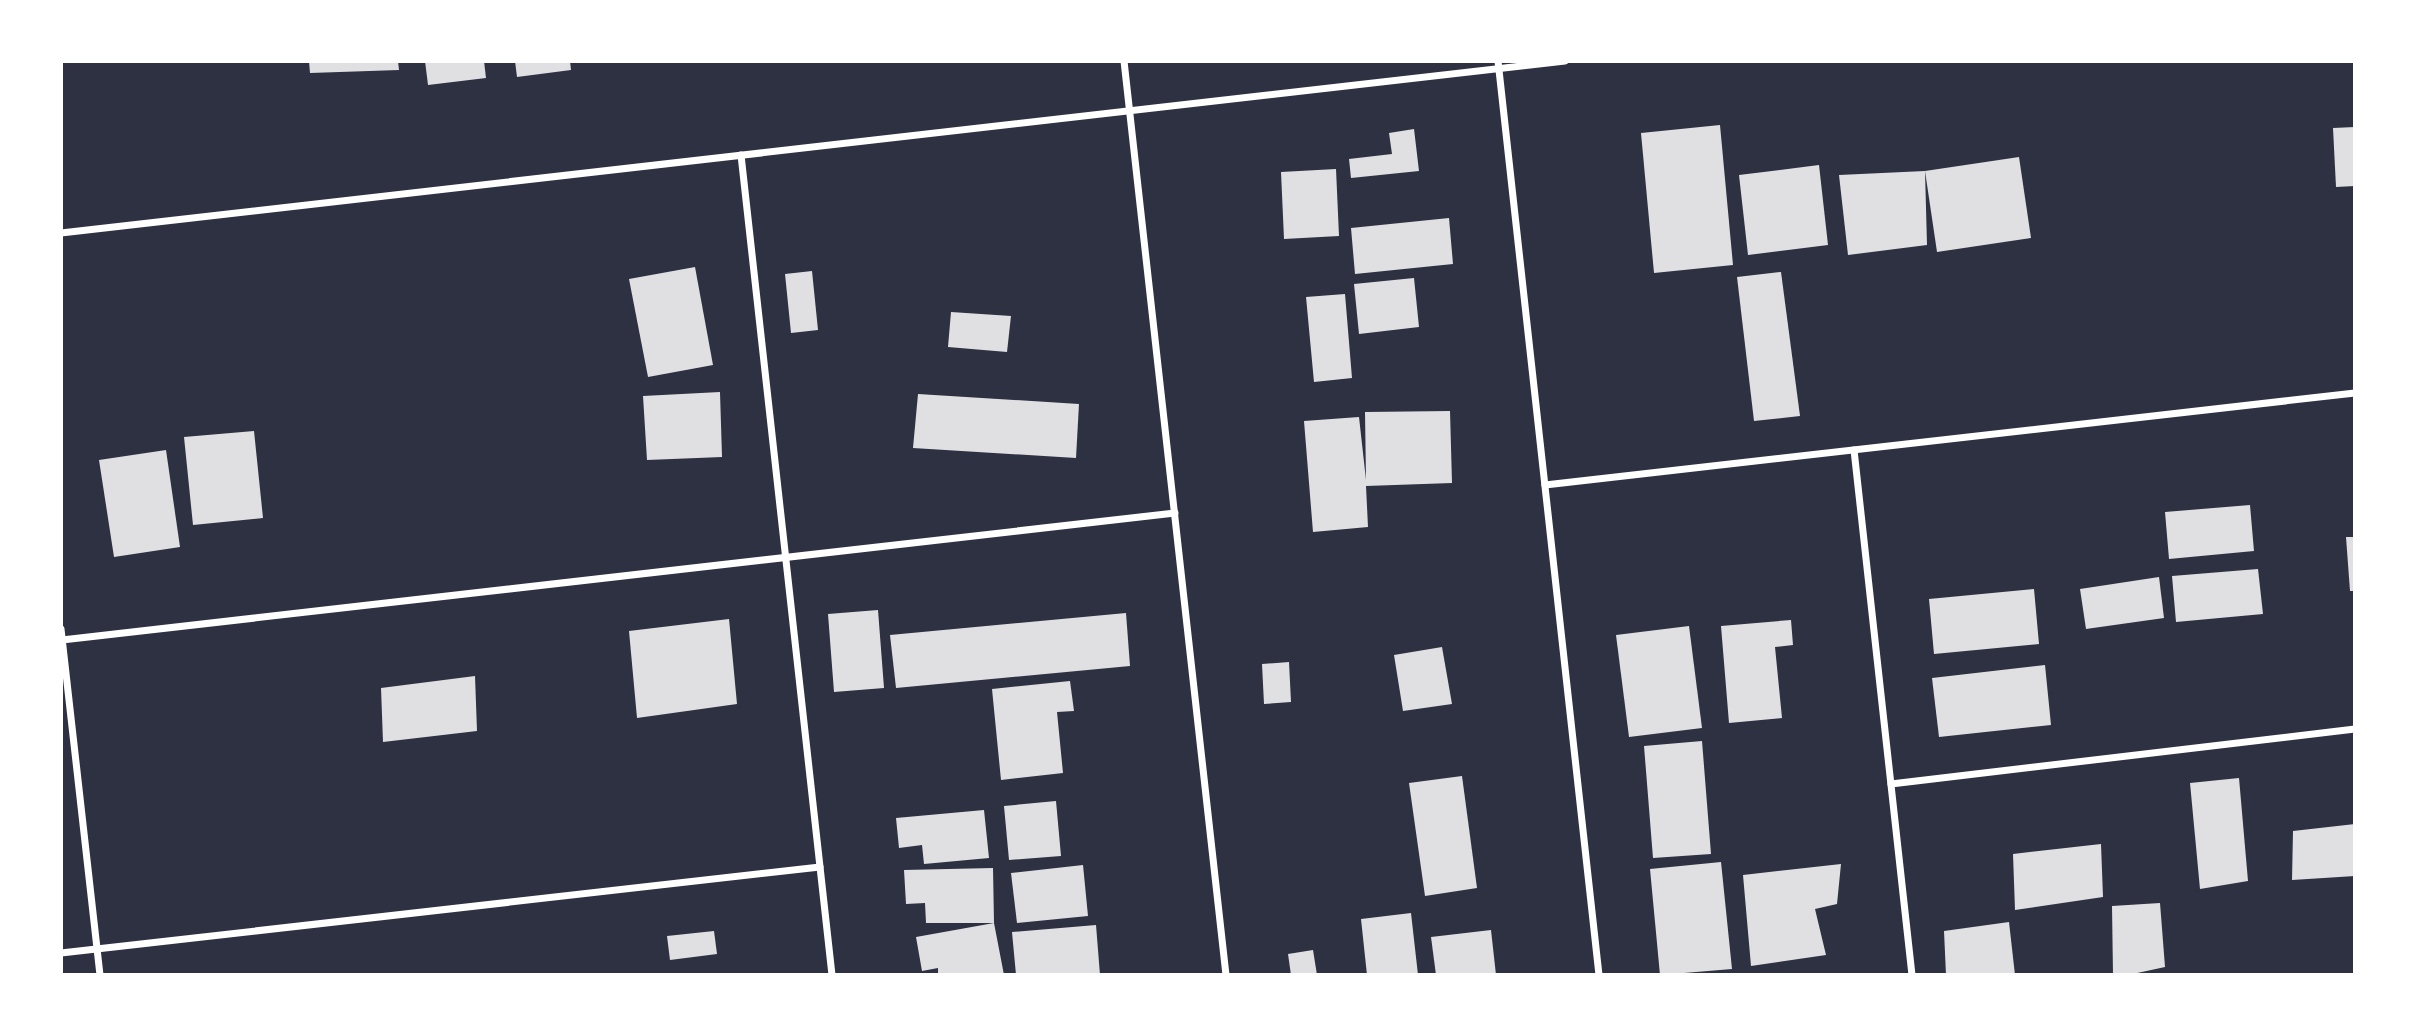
<svg xmlns="http://www.w3.org/2000/svg" width="2416" height="1036" font-family="'Open Sans',sans-serif">
  <style>
    .building { fill: #e0e0e3 }
    .lines { fill: none; stroke-linecap: round; stroke-linejoin: round }
    .minor { stroke: #fff; stroke-width: 7 }
  </style>
  <rect width="100%" height="100%" fill="#2d3142"/>
  <g class="building">
    <path d="M 309,61 L 398,61 L 399,70 L 310,73 Z"/>
    <path d="M 425,61 L 484,61 L 486,78 L 428,85 Z"/>
    <path d="M 515,61 L 570,61 L 571,70 L 517,77 Z"/>
    <path d="M 1720,125 L 1733,265 L 1654,273 L 1641,133 Z"/>
    <path d="M 2355,127 L 2355,186 L 2336,187 L 2333,128 Z"/>
    <path d="M 1414,129 L 1419,171 L 1351,178 L 1349,159 L 1392,154 L 1389,133 Z"/>
    <path d="M 2019,157 L 2031,238 L 1937,252 L 1925,171 Z"/>
    <path d="M 1819,165 L 1828,245 L 1748,255 L 1739,175 Z"/>
    <path d="M 1336,169 L 1339,236 L 1284,239 L 1281,172 Z"/>
    <path d="M 1925,171 L 1927,245 L 1848,255 L 1839,175 Z"/>
    <path d="M 1449,218 L 1453,264 L 1355,274 L 1351,228 Z"/>
    <path d="M 695,267 L 713,365 L 648,377 L 629,279 Z"/>
    <path d="M 812,271 L 818,330 L 791,333 L 785,274 Z"/>
    <path d="M 1781,272 L 1800,416 L 1754,421 L 1737,277 Z"/>
    <path d="M 1414,278 L 1419,327 L 1359,334 L 1354,284 Z"/>
    <path d="M 1345,294 L 1352,378 L 1314,382 L 1306,297 Z"/>
    <path d="M 951,312 L 1011,316 L 1007,352 L 948,347 Z"/>
    <path d="M 720,392 L 722,457 L 647,460 L 643,396 Z"/>
    <path d="M 918,394 L 1079,404 L 1076,458 L 913,448 Z"/>
    <path d="M 1450,411 L 1452,483 L 1366,486 L 1368,527 L 1313,532 L 1304,421 L 1359,417 L 1366,480 L 1365,412 Z"/>
    <path d="M 254,431 L 263,518 L 193,525 L 184,437 Z"/>
    <path d="M 166,450 L 180,547 L 114,557 L 99,460 Z"/>
    <path d="M 2250,505 L 2254,551 L 2169,559 L 2165,512 Z"/>
    <path d="M 2346,537 L 2355,537 L 2355,591 L 2350,591 Z"/>
    <path d="M 2258,569 L 2263,614 L 2176,622 L 2172,576 Z"/>
    <path d="M 2159,577 L 2164,618 L 2086,629 L 2080,589 Z"/>
    <path d="M 2034,589 L 2039,644 L 1934,654 L 1929,599 Z"/>
    <path d="M 878,610 L 884,688 L 834,692 L 828,614 Z"/>
    <path d="M 1126,613 L 1130,666 L 896,688 L 890,635 Z"/>
    <path d="M 729,619 L 737,704 L 637,718 L 629,631 Z"/>
    <path d="M 1791,620 L 1793,645 L 1775,647 L 1782,718 L 1729,723 L 1721,626 Z"/>
    <path d="M 1689,626 L 1702,728 L 1629,737 L 1616,635 Z"/>
    <path d="M 1442,647 L 1452,704 L 1403,711 L 1394,655 Z"/>
    <path d="M 1289,662 L 1291,702 L 1264,704 L 1262,664 Z"/>
    <path d="M 2045,665 L 2051,725 L 1939,737 L 1932,678 Z"/>
    <path d="M 475,676 L 477,731 L 383,742 L 381,688 Z"/>
    <path d="M 1070,681 L 1074,711 L 1057,712 L 1063,773 L 1001,780 L 992,689 Z"/>
    <path d="M 1702,741 L 1711,854 L 1653,858 L 1644,746 Z"/>
    <path d="M 1462,776 L 1477,888 L 1425,896 L 1409,783 Z"/>
    <path d="M 2239,778 L 2248,881 L 2200,889 L 2190,783 Z"/>
    <path d="M 1056,801 L 1061,856 L 1009,860 L 1004,806 Z"/>
    <path d="M 984,810 L 989,858 L 924,864 L 922,845 L 899,848 L 896,818 Z"/>
    <path d="M 2355,824 L 2355,876 L 2292,880 L 2293,831 Z"/>
    <path d="M 2101,844 L 2103,897 L 2015,910 L 2013,854 Z"/>
    <path d="M 1721,862 L 1732,969 L 1660,975 L 1650,869 Z"/>
    <path d="M 1841,864 L 1837,904 L 1815,909 L 1826,955 L 1751,966 L 1743,875 Z"/>
    <path d="M 1083,865 L 1088,916 L 1017,923 L 1011,873 Z"/>
    <path d="M 993,868 L 994,923 L 926,923 L 925,903 L 906,904 L 904,870 Z"/>
    <path d="M 2160,903 L 2165,967 L 2128,975 L 2113,975 L 2112,906 Z"/>
    <path d="M 1411,913 L 1418,975 L 1367,975 L 1361,919 Z"/>
    <path d="M 2009,922 L 2015,975 L 1946,975 L 1944,931 Z"/>
    <path d="M 994,923 L 1004,975 L 938,975 L 938,968 L 922,971 L 916,937 Z"/>
    <path d="M 1096,925 L 1100,975 L 1016,975 L 1012,932 Z"/>
    <path d="M 1491,930 L 1496,975 L 1436,975 L 1431,937 Z"/>
    <path d="M 714,931 L 717,954 L 670,960 L 667,936 Z"/>
    <path d="M 1313,950 L 1317,975 L 1291,975 L 1288,954 Z"/>
  </g>
  <g class="lines">
    <g class="minor">
      <path d="M 1124,61 L 1226,975"/>
      <path d="M 1498,61 L 1599,975"/>
      <path d="M 741,155 L 832,975"/>
      <path d="M 61,233 L 1565,61"/>
      <path d="M 1854,450 L 1912,975"/>
      <path d="M 1545,485 L 2355,393"/>
      <path d="M 61,629 L 100,975"/>
      <path d="M 62,640 L 1175,513"/>
      <path d="M 1891,784 L 2355,729"/>
      <path d="M 61,953 L 820,867"/>
    </g>
  </g>
  <rect width="2416" height="1036" fill="none" stroke="#ffffff" stroke-width="126"/>
</svg>
